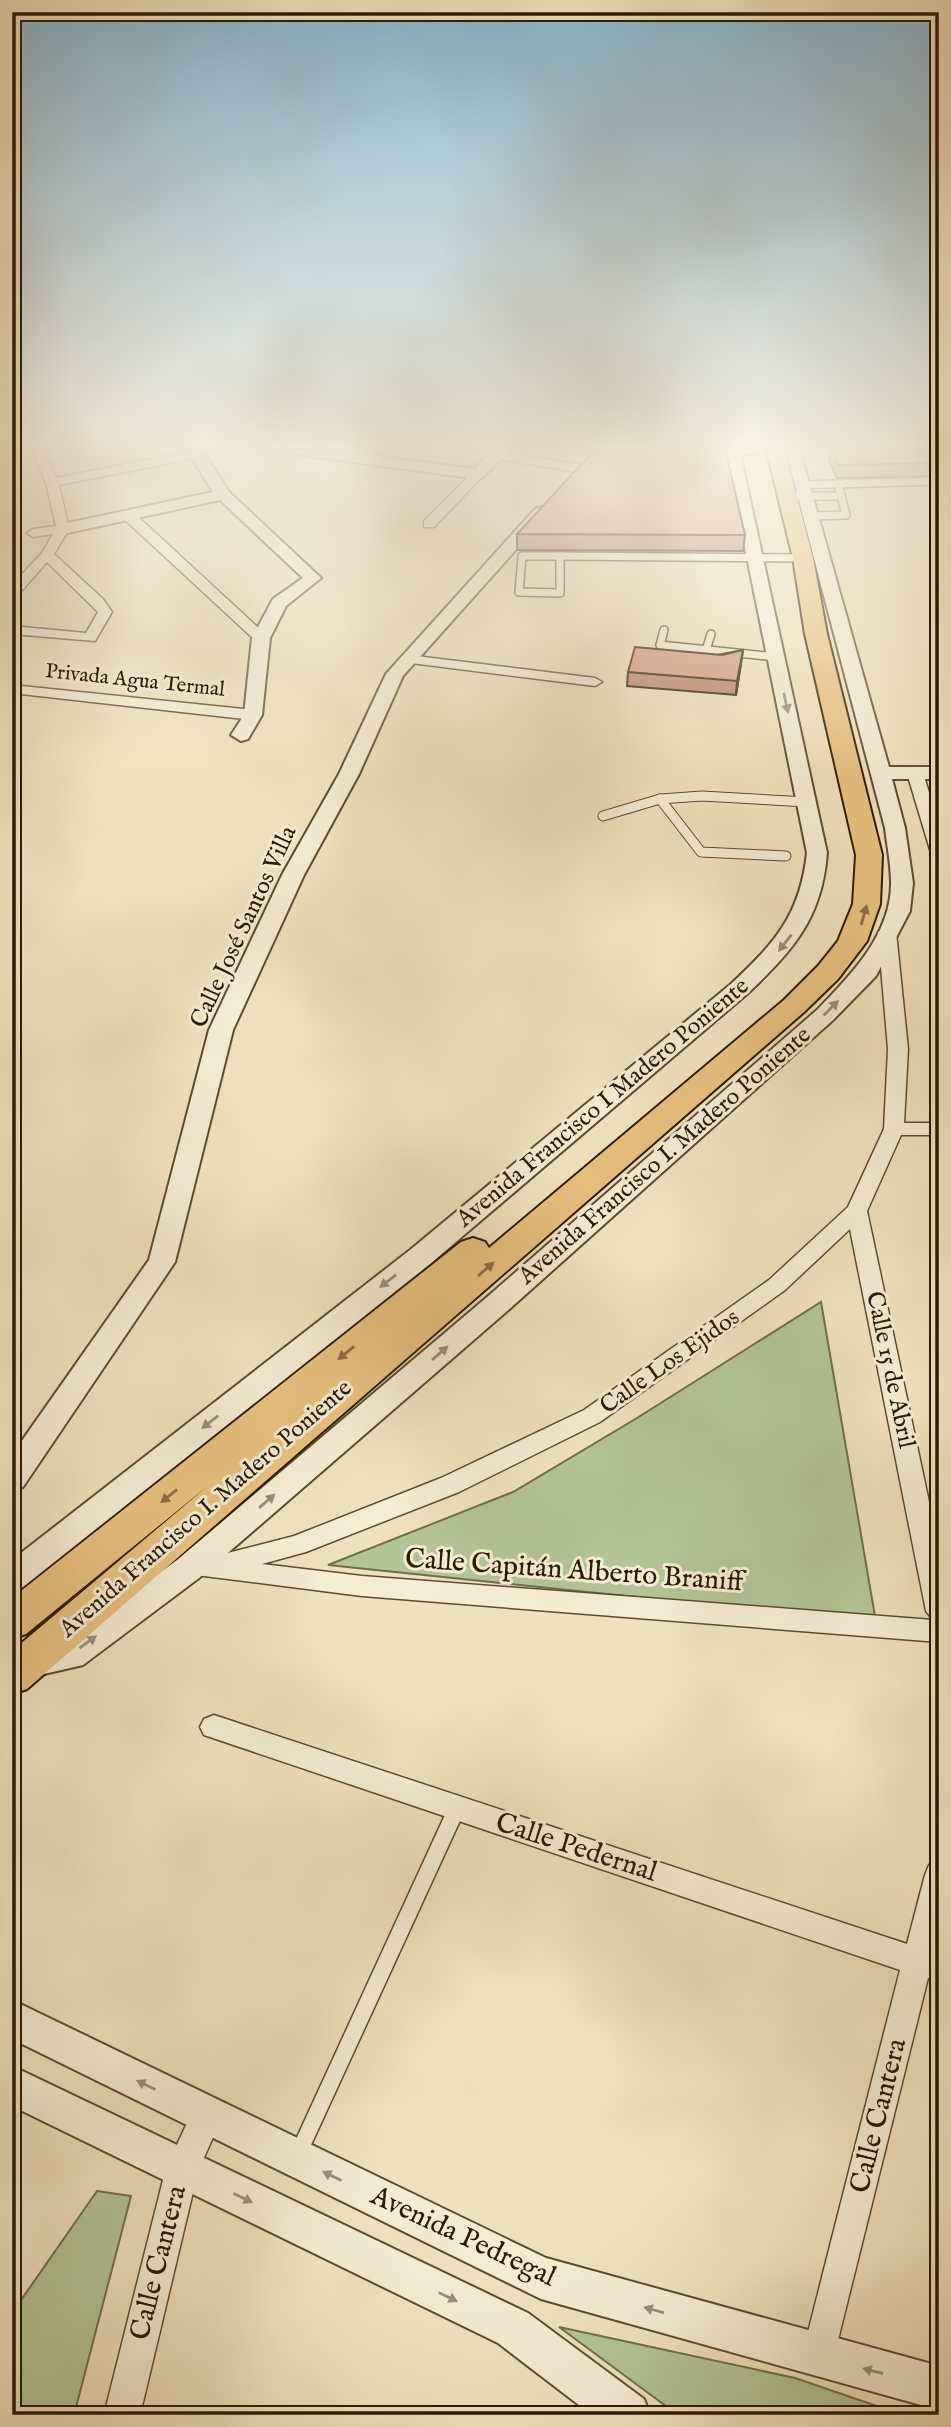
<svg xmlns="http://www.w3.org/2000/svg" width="951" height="2427" font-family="'IM FELL English',serif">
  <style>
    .green { fill: #b3c496; stroke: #6e6f4d; stroke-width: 2 }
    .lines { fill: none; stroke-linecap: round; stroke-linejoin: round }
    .service-far2-casing { stroke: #5c4c32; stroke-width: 10 }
    .service-far1-casing { stroke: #5c4c32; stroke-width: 11 }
    .service-casing { stroke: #5c4c32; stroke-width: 19 }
    .minor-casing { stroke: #5c4c32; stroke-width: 3 }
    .tertiary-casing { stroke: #5c4c32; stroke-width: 4 }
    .primary-casing { stroke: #2a1a04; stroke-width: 4 }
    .service-far2 { stroke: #f5ecd5; stroke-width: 7 }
    .service-far1 { stroke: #f5ecd5; stroke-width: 9 }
    .service { stroke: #f5ecd5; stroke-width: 16 }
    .minor { fill: #f5ecd5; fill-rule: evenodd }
    .tertiary { fill: #f5ecd5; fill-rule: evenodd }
    .primary { fill: #e8c07f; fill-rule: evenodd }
    .wall { fill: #b98570; stroke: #2a1a04; stroke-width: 2 }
    .shaded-wall { fill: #966c5b; stroke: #2a1a04; stroke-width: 2 }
    .building { fill: #d79b82; stroke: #2a1a04; stroke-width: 2 }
    .oneway { fill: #9a8e77 }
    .oneway2 { fill: #896d42 }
    .labels { text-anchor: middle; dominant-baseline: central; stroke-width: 6; stroke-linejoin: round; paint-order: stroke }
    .far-street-label { font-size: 21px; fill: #2a1a04; stroke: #f5ecd5 }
    .street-label { font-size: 24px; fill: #2a1a04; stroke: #f5ecd5 }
    .near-street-label { font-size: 28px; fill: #2a1a04; stroke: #f5ecd5 }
  </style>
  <rect width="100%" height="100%" fill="#f0e1be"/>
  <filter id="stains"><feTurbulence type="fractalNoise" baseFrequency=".00286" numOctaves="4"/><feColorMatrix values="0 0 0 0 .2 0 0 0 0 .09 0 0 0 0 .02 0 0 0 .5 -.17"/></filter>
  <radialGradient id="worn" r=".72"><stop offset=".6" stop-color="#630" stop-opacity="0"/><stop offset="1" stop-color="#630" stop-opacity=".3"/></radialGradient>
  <g class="green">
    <path d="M 821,1302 L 876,1622 L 328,1565 L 513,1492 L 637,1418 Z"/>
    <path d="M 97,2191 L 131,2196 L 74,2415 L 12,2415 L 12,2313 Z"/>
    <path d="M 559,2327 L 795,2378 L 903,2415 L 678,2415 Z"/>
  </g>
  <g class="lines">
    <g class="service-far2-casing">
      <g id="service-far2">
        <path d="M 801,485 L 939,481"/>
        <path d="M 798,496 L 841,496"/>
        <path d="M 810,516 L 846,515 L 838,484"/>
        <path d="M 522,556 L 560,556 L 560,593 L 519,592 Z"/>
        <path d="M 560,556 L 803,558"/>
        <path d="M 664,630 L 660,645 L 776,657"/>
        <path d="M 706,650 L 711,634"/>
      </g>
    </g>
    <g class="service-far1-casing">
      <g id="service-far1">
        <path d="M 660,799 L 701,852 L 786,856"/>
        <path d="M 603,816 L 660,799 L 702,796 L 807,802"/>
      </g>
    </g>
    <g class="service-casing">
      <path id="service" d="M 299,2152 L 457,1808"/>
    </g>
    <g class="minor-casing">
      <g id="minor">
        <path d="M 33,444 L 56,444 L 44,449 L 56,478 L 197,450 L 203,454 L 197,458 L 59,485 L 69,529 L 54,554 L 103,599 L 112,612 L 95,641 L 12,634 L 12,626 L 86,633 L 98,612 L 47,562 L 17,596 L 12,597 L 12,585 L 42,553 L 53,534 L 33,537 L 27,533 L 33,529 L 56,526 L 46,483 L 31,447 Z"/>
        <path d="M 498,451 L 582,465 L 588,469 L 582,473 L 494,458 L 492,455 Z"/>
        <path d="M 478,470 L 482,471 L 482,477 L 434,527 L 424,527 L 424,521 L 474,471 Z"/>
        <path d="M 129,512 L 134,513 L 266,635 L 266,641 L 256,641 L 124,519 L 123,516 Z"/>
        <path d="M 408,655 L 595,678 L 602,682 L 595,686 L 403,662 L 401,659 L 403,656 Z"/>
        <path d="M 12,685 L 253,710 L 261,715 L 253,720 L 12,693 Z"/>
        <path d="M 915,768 L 923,773 L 939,825 L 939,858 L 931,853 L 907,773 Z"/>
        <path d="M 887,927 L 896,932 L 908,1049 L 904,1123 L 939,1123 L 939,1135 L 901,1135 L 867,1211 L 939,1549 L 939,1642 L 362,1596 L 196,1575 L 192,1568 L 196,1561 L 294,1536 L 441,1478 L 584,1410 L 769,1280 L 848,1207 L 884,1129 L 888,1049 L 878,932 ZM 850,1229 L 926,1611 L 933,1620 L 362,1576 L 262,1564 L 306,1552 L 459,1492 L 600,1422 L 785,1290 Z"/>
        <path d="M 214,1715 L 907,1944 L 925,1875 L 929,1865 L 939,1862 L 939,1935 L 935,1950 L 939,1950 L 939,1979 L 928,1978 L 831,2368 L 819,2373 L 807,2368 L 802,2356 L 900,1970 L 204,1735 L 200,1727 L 204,1719 Z"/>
        <path d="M 207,2099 L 218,2104 L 223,2115 L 198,2171 L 140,2415 L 104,2415 L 166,2168 L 196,2104 Z"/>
      </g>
    </g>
    <g class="tertiary-casing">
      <g id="tertiary">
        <path d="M 183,444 L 198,444 L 229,492 L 321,578 L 286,606 L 270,638 L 262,715 L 248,739 L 241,741 L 231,735 L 244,715 L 252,638 L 273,599 L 303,578 L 220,500 L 63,534 L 55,529 L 63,524 L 213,492 Z"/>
        <path d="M 285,444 L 474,469 L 500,444 L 516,444 L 483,477 L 478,479 L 280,452 L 273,448 L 275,445 Z"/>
        <path d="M 724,444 L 738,444 L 827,853 C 822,918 793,951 747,994 L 430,1264 L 23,1587 L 12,1591 L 12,1560 L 410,1250 L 731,984 C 775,943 800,915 807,853 Z"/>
        <path d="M 784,444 L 798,444 L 889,767 L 939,767 L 939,779 L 892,779 L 905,828 L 913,883 L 910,911 L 876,976 L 833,1020 L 506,1312 L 199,1578 L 83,1665 L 31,1677 L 19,1673 L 15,1663 L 19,1653 L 63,1643 L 177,1560 L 486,1298 L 817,1010 C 850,976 892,934 891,882 C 891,864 887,846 885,828 Z"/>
        <path d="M 541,507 L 547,509 L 549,512 L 547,515 L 403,676 L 359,774 L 304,875 L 233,1030 L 175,1262 L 23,1487 L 12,1491 L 12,1455 L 149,1260 L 209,1030 L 282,875 L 339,774 L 386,674 L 535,509 Z"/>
        <path d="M 12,2000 L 546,2258 L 939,2366 L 939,2410 L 541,2299 L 12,2039 Z"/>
        <path d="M 12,2066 L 528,2313 L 644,2399 L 650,2415 L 592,2415 L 498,2343 L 12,2106 Z"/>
      </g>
    </g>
    <g class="primary-casing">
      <g id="primary">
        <path d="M 725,444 L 762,444 L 764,448 C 756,457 737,455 725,452 L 723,448 Z"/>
        <path d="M 765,444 L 783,444 L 813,558 L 827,634 L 882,855 L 880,904 L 867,941 L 838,979 L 804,1012 L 27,1689 L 12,1694 L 12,1651 L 209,1485 L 26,1634 L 12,1639 L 12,1598 L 461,1242 L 473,1238 L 485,1242 L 489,1248 L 784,1000 L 818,966 L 838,941 L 853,904 L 856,855 L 805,634 L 793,558 Z"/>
      </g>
    </g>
    <use href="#service-far2" class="service-far2"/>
    <use href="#service-far1" class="service-far1"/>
    <use href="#service" class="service"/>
    <use href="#minor" class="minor"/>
    <use href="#tertiary" class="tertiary"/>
    <use href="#primary" class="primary"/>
  </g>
  <g class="wall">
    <path d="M 830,447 L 939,463 L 939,476 L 837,478 L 829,460 Z"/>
    <path d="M 517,534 L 745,535 L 743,551 L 517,550 Z"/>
    <path d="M 743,650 L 736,695 L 627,686 L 628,672 Z"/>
  </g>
  <path class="shaded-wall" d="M 743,650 L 741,664 L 736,695 L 737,681 Z"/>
  <g class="building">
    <path d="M 600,444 L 724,444 L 745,535 L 517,534 Z"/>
    <path d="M 935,445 L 939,453 L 939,463 L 839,465 L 830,447 Z"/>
    <path d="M 635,647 L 722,655 L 743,650 L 737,681 L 628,672 Z"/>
  </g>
  <defs><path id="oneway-solid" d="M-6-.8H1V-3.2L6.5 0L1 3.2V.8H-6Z" transform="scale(1.75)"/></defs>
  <g class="oneway">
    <use href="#oneway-solid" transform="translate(786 703) rotate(77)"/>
    <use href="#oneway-solid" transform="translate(785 943) rotate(128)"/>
    <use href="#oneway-solid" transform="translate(831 1008) rotate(-45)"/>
    <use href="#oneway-solid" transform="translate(388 1281) rotate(142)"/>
    <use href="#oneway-solid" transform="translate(440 1353) rotate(-41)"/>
    <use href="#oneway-solid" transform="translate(210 1422) rotate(142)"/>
    <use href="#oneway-solid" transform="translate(267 1501) rotate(-41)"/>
    <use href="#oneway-solid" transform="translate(88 1642) rotate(-36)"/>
    <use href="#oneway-solid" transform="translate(146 2085) rotate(-154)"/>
    <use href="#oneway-solid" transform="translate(332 2176) rotate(-154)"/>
    <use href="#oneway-solid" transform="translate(243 2198) rotate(26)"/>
    <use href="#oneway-solid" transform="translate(448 2297) rotate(26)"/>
    <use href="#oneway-solid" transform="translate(654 2310) rotate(-164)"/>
    <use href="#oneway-solid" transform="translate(873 2371) rotate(-165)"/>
  </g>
  <g class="oneway2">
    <use href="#oneway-solid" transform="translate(864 915) rotate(-74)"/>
    <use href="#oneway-solid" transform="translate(486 1269) rotate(-41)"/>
    <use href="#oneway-solid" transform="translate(346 1353) rotate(141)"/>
    <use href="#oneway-solid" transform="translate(169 1496) rotate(141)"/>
  </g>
  <linearGradient id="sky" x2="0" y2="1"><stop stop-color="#89b8d3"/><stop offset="0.57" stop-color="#f8f2e2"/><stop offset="1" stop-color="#f8f2e2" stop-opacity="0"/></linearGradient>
  <rect width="951" height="784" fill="url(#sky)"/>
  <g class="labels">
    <g class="far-street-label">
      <text transform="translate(135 681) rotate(6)">Privada Agua Termal</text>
    </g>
    <g class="street-label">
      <text transform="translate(244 927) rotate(-65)">Calle José Santos Villa</text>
      <text transform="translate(603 1103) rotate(-40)">Avenida Francisco I Madero Poniente</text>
      <text transform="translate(665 1156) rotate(-41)">Avenida Francisco I. Madero Poniente</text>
      <text transform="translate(670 1362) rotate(-35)">Calle Los Ejidos</text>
      <text transform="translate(890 1370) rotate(78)">Calle 15 de Abril</text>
      <text transform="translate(206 1509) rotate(-41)">Avenida Francisco I. Madero Poniente</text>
    </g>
    <g class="near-street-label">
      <text transform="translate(574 1571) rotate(4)">Calle Capitán Alberto Braniff</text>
      <text transform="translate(576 1848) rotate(18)">Calle Pedernal</text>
      <text transform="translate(879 2116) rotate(-76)">Calle Cantera</text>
      <text transform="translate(463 2237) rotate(25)">Avenida Pedregal</text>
      <text transform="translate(159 2263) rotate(-76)">Calle Cantera</text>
    </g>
  </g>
  <rect width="951" height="2427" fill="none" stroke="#f0e1be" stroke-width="42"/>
  <rect x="14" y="14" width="923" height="2399" fill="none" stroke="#2a1a04" stroke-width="3.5"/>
  <rect x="21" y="21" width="909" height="2385" fill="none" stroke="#2a1a04" stroke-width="2"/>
  <rect width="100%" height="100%" filter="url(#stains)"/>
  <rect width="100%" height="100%" fill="url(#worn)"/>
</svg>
